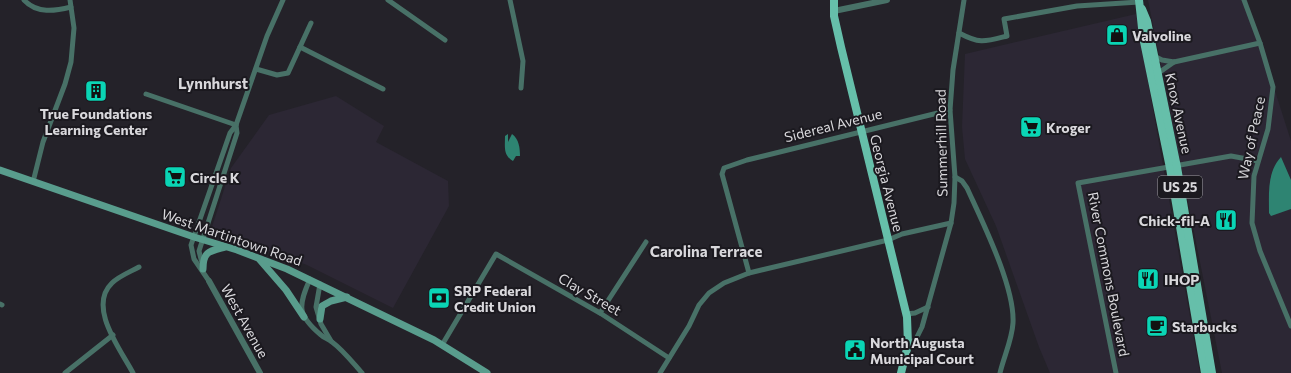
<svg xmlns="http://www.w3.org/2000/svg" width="1291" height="373" font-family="Commissioner,sans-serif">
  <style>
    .built { fill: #2c2734 }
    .water { fill: #2e8472 }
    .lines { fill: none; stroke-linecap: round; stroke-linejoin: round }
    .minor { stroke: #487167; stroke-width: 5 }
    .tertiary { stroke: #487167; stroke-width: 6 }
    .secondary { stroke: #599d8d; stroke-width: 7 }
    .primary { stroke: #66bfaa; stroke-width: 8 }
    .labels { text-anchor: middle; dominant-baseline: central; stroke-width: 4; stroke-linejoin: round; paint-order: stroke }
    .shield { fill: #1b191f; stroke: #a09fa3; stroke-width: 1 }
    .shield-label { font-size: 13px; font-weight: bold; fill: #d9d8dc }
    .poi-label { font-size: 14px; font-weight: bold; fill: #d9d8dc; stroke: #1b191f; text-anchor: start }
    .street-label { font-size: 14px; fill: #d9d8dc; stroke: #1b191f }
    .neighbourhood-label { font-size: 15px; font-weight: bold; fill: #d9d8dc; stroke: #1b191f }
  </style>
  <rect width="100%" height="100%" fill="#242229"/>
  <g class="built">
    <path d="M 1148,0 L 1246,0 L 1291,141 L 1291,373 L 1222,373 Z"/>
    <path d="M 1136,14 L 1200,373 L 1050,373 L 1039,347 L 996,226 L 965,159 L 962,127 L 965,54 Z"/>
    <path d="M 336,96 L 384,126 L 376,142 L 448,181 L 449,206 L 393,308 L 307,265 L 211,230 L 231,168 L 269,115 Z"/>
  </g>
  <g class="water">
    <path d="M 508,134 L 508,142 L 512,134 C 519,139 520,148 520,156 L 516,156 L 513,161 C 503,155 505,147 505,136 Z"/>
    <path d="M 1281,157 L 1291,180 L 1291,209 L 1271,216 L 1269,213 C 1269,194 1267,172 1281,157 Z"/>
  </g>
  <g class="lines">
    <g class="minor">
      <path d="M 24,0 C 37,14 55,11 71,7"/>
      <path d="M 388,0 L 445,40"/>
      <path d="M 510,0 L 523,61 L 521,88"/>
      <path d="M 1244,0 L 1260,43 L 1273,87 L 1268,129 L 1254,176 L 1252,223 L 1260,251 L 1291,326"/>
      <path d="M 959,33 C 980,44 984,42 1007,36 L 1004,19 L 1077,6 L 1139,2"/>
      <path d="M 300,47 L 383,89"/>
      <path d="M 1154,56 L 1162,60 L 1174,62 L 1260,43"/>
      <path d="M 256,69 L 277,75 L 288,73 L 311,23"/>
      <path d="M 1157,74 L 1174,62"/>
      <path d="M 146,94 L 236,125"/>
      <path d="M 955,177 L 962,181 L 967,188 C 982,221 1015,287 1013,323 C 1012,340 1004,356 1000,373"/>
      <path d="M 33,182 L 43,142 L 65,84 L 71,62 L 74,28 L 70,0"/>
      <path d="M 203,267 L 199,251 L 237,133 L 236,125"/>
      <path d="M 749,273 L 722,174 L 724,168 L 747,160 L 950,110"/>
      <path d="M 310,279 C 298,306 297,315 321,335 C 324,338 329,339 332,342 C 343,350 353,363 362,373"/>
      <path d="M 209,281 L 194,259 L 191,245 L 230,133 L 236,125 L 267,36 L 283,0"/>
      <path d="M 320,284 L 316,307 L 321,324 L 331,341"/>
      <path d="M 0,304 L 2,305"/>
      <path d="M 600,313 L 646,242"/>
      <path d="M 906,314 L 915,313 L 928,307"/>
      <path d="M 442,345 L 496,254 L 600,313 L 669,358"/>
      <path d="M 908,345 L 916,339 L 922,327 L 951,223 L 954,203 L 955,177 L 950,110 L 953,70 L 964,0"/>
      <path d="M 65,373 L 113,335"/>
      <path d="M 133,373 C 121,350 87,307 112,283 C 119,276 130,272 139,267"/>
      <path d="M 660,373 L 689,326 L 699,305 L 709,293 L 724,283 L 749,273 L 888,240 L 902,234 L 951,223"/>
      <path d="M 1116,373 L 1078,183 L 1231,156 L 1258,161"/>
    </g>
    <g class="tertiary">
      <path d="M 834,11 L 887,0"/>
      <path d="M 209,281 L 260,373"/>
    </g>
    <g class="secondary">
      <path d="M 0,170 L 194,237 L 237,250 L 287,269 L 434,340 L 487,373"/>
      <path d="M 260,260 L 286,290 L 304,317"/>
      <path d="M 203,269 C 203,251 210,251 225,247"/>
      <path d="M 320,319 L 322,306 L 331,301 L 347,297"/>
    </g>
    <g class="primary">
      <path d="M 834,0 L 834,16 L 841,47 L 907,317 L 908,345 L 901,373"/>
      <path d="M 1139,0 L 1143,37 L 1170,168 L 1205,373"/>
      <path d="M 1142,9 L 1147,21 L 1177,167 L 1212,373"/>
    </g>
  </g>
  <defs>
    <g id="shop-square" transform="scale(1.15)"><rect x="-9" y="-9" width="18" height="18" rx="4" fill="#0ad5b5" stroke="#1b191f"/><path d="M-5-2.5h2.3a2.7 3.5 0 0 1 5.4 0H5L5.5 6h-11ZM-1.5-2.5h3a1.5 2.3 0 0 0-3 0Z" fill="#111"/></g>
    <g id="building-square" transform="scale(1.15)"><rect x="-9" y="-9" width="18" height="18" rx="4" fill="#0ad5b5" stroke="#1b191f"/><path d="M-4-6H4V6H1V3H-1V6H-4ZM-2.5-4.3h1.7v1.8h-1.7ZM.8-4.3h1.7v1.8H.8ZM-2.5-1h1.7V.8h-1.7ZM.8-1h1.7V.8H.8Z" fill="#111"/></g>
    <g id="supermarket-square" transform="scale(1.15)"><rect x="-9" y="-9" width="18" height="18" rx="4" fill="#0ad5b5" stroke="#1b191f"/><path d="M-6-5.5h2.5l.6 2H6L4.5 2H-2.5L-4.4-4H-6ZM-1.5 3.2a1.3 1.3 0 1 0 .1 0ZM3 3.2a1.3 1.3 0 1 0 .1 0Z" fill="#111"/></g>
    <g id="restaurant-square" transform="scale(1.15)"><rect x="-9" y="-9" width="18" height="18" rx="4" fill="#0ad5b5" stroke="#1b191f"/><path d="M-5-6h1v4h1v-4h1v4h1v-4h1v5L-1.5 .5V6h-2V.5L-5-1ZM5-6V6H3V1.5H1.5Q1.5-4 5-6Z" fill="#111"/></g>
    <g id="bank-square" transform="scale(1.15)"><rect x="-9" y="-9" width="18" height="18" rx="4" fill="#0ad5b5" stroke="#1b191f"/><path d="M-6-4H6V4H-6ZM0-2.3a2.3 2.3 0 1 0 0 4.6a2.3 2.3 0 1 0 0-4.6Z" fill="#111"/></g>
    <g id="cafe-square" transform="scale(1.15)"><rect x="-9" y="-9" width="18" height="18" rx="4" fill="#0ad5b5" stroke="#1b191f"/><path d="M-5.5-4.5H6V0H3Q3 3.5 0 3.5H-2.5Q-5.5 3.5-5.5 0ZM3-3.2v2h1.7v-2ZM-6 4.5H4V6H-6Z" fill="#111"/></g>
    <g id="civic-square" transform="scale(1.15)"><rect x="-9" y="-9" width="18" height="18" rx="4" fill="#0ad5b5" stroke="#1b191f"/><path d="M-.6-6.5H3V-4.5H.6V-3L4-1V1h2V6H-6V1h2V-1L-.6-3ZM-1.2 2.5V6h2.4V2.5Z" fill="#111"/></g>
  </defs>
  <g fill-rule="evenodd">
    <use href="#shop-square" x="1117" y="35"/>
    <use href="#building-square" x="96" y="91"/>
    <use href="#supermarket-square" x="1031" y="127"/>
    <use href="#supermarket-square" x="175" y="177"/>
    <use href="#restaurant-square" x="1226" y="220"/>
    <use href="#restaurant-square" x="1148" y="279"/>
    <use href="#bank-square" x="439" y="298"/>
    <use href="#cafe-square" x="1157" y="326"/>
    <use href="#civic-square" x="855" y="350"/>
  </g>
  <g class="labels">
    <rect class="shield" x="1158" y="176" width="44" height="22" rx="3"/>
    <g class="shield-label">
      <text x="1180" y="187">US 25</text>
    </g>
    <g class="poi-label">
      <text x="1132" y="35">Valvoline</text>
      <text x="96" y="113" text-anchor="middle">True Foundations<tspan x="96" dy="16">Learning Center</tspan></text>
      <text x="1046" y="127">Kroger</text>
      <text x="190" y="177">Circle K</text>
      <text x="1210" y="220" text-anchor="end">Chick-fil-A</text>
      <text x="1164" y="279">IHOP</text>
      <text x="454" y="290">SRP Federal<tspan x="454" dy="16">Credit Union</tspan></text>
      <text x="1172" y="326">Starbucks</text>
      <text x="870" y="342">North Augusta<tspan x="870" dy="16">Municipal Court</tspan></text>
    </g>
    <g class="street-label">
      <text transform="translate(1179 113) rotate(78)">Knox Avenue</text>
      <text transform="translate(833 125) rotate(-14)">Sidereal Avenue</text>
      <text transform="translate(1251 138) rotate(-78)">Way of Peace</text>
      <text transform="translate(941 143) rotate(-91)">Summerhill Road</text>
      <text transform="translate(887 183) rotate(76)">Georgia Avenue</text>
      <text transform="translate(232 237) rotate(19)">West Martintown Road</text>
      <text transform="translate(1109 274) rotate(79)">River Commons Boulevard</text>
      <text transform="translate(590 294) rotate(30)">Clay Street</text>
      <text transform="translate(245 321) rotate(61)">West Avenue</text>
    </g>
    <g class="neighbourhood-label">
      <text x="213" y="83">Lynnhurst</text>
      <text x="706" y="251">Carolina Terrace</text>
    </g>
  </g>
</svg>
